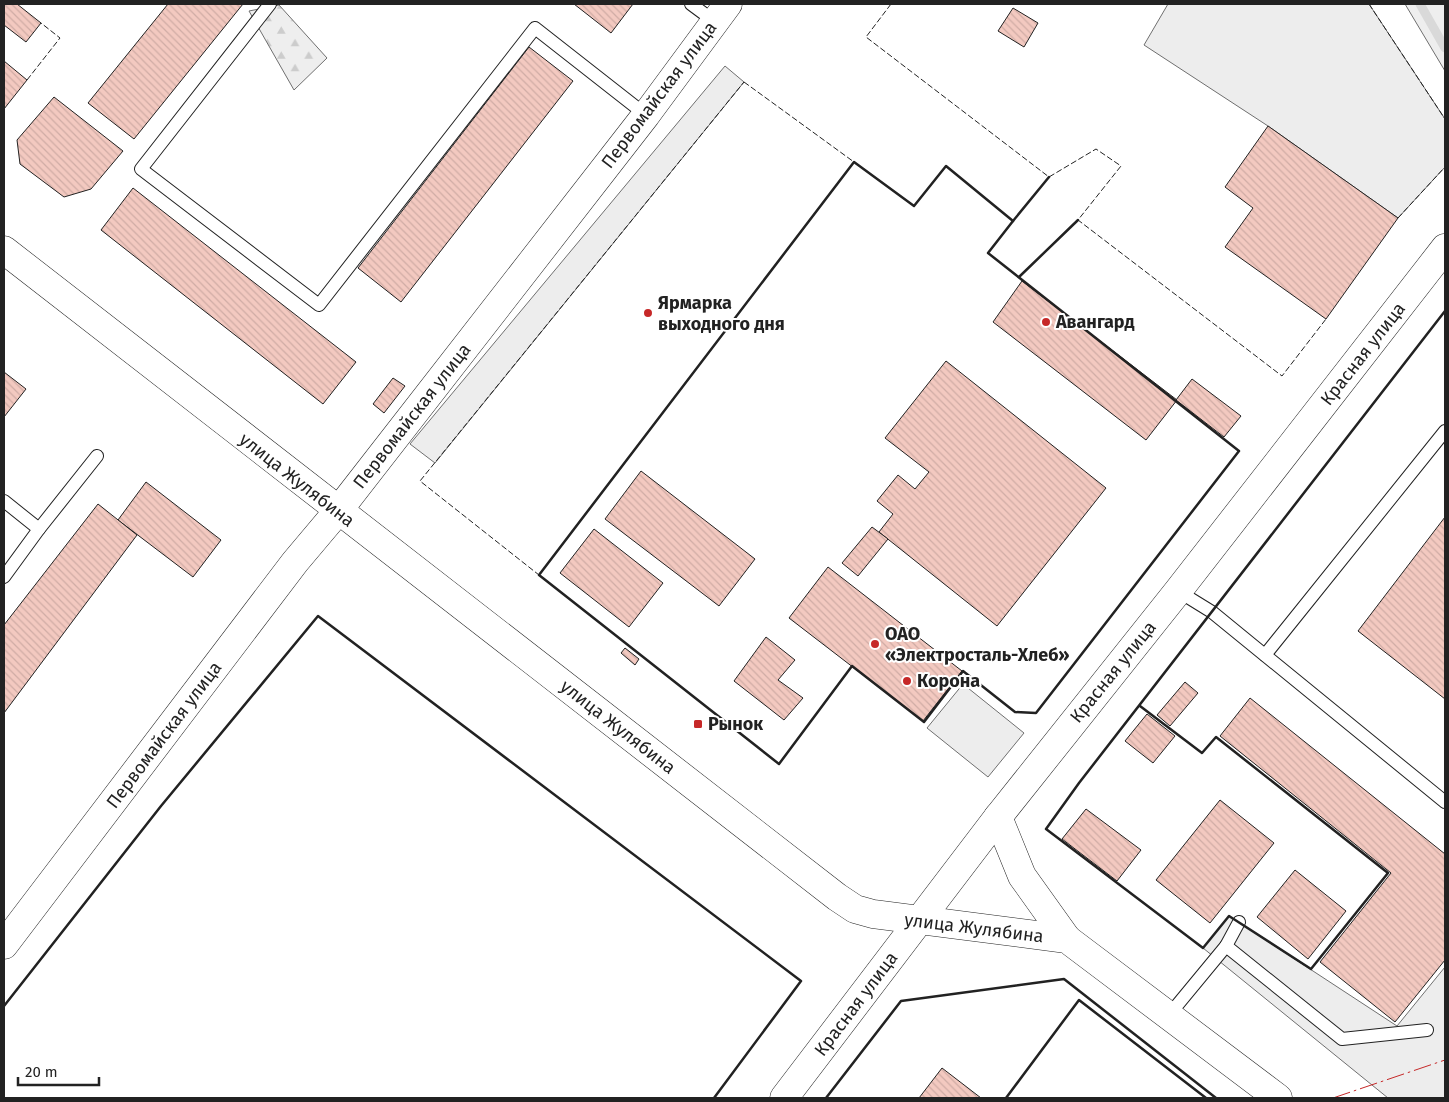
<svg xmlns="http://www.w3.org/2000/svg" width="1449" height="1102" font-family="'Fira Sans',sans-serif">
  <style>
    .green { fill: #eee; stroke: #6f6f6f }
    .forest { fill: url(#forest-firs); stroke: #6f6f6f }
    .parking { fill: #ededed; stroke: #6f6f6f }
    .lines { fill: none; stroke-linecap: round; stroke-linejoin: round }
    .stream { stroke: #d9d9d9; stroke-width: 9 }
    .building { fill: url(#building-back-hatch); stroke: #222 }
    .lane-casing { stroke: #222; stroke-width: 14 }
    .secondary-casing { stroke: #222; stroke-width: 29 }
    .lane { stroke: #fff; stroke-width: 12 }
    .secondary { stroke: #fff; stroke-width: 28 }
    .fence { stroke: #222; stroke-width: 1; stroke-dasharray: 6 2.5; stroke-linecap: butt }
    .wall { stroke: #222; stroke-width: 2.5 }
    .power { stroke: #c62828; stroke-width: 1; stroke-dasharray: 18 4 2.5 4; stroke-linecap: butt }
    .poi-dot { fill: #c62828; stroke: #fff; stroke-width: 2 }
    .labels { text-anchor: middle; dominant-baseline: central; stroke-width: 4; stroke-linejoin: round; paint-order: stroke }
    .street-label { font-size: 18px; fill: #222; stroke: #fff }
    .poi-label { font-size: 18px; font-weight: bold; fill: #222; stroke: #fff; text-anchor: start }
  </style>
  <defs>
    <pattern id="forest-firs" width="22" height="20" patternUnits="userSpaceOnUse" patternTransform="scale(1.25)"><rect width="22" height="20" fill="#eee"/><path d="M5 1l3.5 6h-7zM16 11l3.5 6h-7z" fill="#ccc"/></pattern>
    <pattern id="building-back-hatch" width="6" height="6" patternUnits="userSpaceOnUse" patternTransform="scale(1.25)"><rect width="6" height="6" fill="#f3c9c0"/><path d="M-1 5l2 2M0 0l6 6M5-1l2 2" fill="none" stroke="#d0aca5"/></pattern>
  </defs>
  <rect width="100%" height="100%" fill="#fff"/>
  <path class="green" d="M 1405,4 L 1445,4 L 1445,71 Z"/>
  <path class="forest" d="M 279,5 L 327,58 L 294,90 L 249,11 Z"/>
  <g class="parking">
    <path d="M 1168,4 L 1369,4 L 1445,119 L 1445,167 L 1398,218 L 1268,126 L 1144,45 Z"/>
    <path d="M 725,66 L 744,82 L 435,463 L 410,444 Z"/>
    <path d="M 963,684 L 1024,733 L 988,777 L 927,728 Z"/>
    <path d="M 1229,916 L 1397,1026 L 1445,967 L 1445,1098 L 1388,1098 L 1203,948 Z"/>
  </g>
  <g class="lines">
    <path class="stream" d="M 1420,4 L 1445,48"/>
  </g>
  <g class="building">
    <path d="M 4,4 L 17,4 L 41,23 L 26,42 L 4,25 Z"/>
    <path d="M 168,4 L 243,4 L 134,139 L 88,103 Z"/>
    <path d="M 574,4 L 633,4 L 611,33 Z"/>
    <path d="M 1013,8 L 1038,23 L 1024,47 L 998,31 Z"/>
    <path d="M 529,47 L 573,81 L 401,302 L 358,268 Z"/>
    <path d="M 4,61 L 27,80 L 4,109 Z"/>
    <path d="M 54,97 L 123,151 L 91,189 L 64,197 L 20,164 L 17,140 Z"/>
    <path d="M 1268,126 L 1398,218 L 1326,319 L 1225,247 L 1253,208 L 1225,187 Z"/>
    <path d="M 133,188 L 356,362 L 323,404 L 101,230 Z"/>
    <path d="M 1022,281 L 1177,400 L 1146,440 L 993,322 Z"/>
    <path d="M 946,361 L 1106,488 L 997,626 L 879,532 L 893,514 L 877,501 L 898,475 L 915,489 L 929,472 L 885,438 Z"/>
    <path d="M 4,372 L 26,389 L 4,417 Z"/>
    <path d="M 393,378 L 405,386 L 384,413 L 373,404 Z"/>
    <path d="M 1192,379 L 1241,416 L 1224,437 L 1176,400 Z"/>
    <path d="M 641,471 L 755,559 L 719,606 L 605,519 Z"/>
    <path d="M 146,482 L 221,540 L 193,577 L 118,520 Z"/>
    <path d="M 98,504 L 137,535 L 4,713 L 4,625 Z"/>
    <path d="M 1445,517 L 1445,699 L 1358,631 Z"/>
    <path d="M 872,527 L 888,539 L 858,576 L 842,563 Z"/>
    <path d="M 594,529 L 663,583 L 629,627 L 560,573 Z"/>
    <path d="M 828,567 L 962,671 L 923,721 L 789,618 Z"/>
    <path d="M 766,637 L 795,660 L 778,680 L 803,698 L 784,720 L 734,681 Z"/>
    <path d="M 625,648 L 639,659 L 635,665 L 621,653 Z"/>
    <path d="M 1185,682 L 1198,693 L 1170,726 L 1157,715 Z"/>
    <path d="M 1250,698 L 1445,854 L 1445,960 L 1395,1022 L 1320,962 L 1391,873 L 1220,736 Z"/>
    <path d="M 1147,714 L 1175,736 L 1153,763 L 1125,741 Z"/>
    <path d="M 1220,800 L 1274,843 L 1210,923 L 1156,880 Z"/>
    <path d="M 1086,809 L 1141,850 L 1117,881 L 1062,839 Z"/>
    <path d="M 1295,870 L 1346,911 L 1308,959 L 1257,917 Z"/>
    <path d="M 942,1068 L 981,1098 L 919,1098 Z"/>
  </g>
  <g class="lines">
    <g class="lane-casing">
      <g id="lane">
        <path d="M 270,4 L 141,169 L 319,305 L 535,28 L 646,115"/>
        <path d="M 691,4 L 714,21"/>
        <path d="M 4,501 L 39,529 L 4,577"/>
        <path d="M 39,529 L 97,456"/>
        <path d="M 1178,591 L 1212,612 L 1445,802"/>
        <path d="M 1265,655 L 1445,431"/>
        <path d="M 1226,946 L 1239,922"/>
        <path d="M 1169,1015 L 1226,946 L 1342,1039 L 1427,1030"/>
      </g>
    </g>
    <g class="secondary-casing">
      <g id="secondary">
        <path d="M 4,250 L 837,897 L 855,909 L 873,914 L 1067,939 L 1278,1098"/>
        <path d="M 998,817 L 1022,876 L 1067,939"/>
        <path d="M 4,945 L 295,562 L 338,511 L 646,115 L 728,4"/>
        <path d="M 784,1098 L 998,817 L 1178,591 L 1445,248"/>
      </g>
    </g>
    <use href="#lane" class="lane"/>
    <use href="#secondary" class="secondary"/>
    <g class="fence">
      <path d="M 891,4 L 866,37 L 1049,177 L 1096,149 L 1121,166 L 1078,220 L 1282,376 L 1326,319"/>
      <path d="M 1369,4 L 1445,119"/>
      <path d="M 27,80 L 60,38 L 41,23"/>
      <path d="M 744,82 L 854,162 L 539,575 L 420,481 Z"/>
      <path d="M 1398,218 L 1445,167"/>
    </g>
    <g class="wall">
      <path d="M 854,162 L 914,206 L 946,166 L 1013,221 L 988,253 L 1239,451 L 1036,713 L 1015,712 L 963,671 L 924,722 L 852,666 L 779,764 L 539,575 Z"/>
      <path d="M 1013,221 L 1049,177"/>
      <path d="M 1019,277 L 1078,220"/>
      <path d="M 1140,706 L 1202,753 L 1216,737 L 1388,873 L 1311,969 L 1229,916 L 1203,948 L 1046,829 L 1079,783 L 1445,311"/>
      <path d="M 4,1006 L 161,806 L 318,616 L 801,981 L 714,1098"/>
      <path d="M 826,1098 L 901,1001 L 1064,979 L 1216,1098"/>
      <path d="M 1006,1098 L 1079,1000 L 1206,1098"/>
    </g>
    <path class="power" d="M 1333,1098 L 1445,1060"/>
  </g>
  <g class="poi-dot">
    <circle cx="648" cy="313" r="5"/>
    <circle cx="1046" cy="322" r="5"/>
    <circle cx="875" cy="644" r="5"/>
    <circle cx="907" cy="681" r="5"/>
    <rect x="693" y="719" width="10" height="10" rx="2.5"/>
  </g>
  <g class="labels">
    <g class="street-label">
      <text transform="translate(659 95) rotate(-53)">Первомайская улица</text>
      <text transform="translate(1363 354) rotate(-52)">Красная улица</text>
      <text transform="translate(412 416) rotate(-52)">Первомайская улица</text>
      <text transform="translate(297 480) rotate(38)">улица Жулябина</text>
      <text transform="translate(1113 672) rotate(-51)">Красная улица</text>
      <text transform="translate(618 727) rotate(38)">улица Жулябина</text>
      <text transform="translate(164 735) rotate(-53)">Первомайская улица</text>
      <text transform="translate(974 928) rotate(7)">улица Жулябина</text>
      <text transform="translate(856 1004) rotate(-53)">Красная улица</text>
    </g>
    <g class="poi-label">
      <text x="658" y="303">Ярмарка<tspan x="658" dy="21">выходного дня</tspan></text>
      <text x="1056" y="322">Авангард</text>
      <text x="885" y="634">ОАО<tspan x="885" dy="21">«Электросталь-Хлеб»</tspan></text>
      <text x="917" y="681">Корона</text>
      <text x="708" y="724">Рынок</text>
    </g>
  </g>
  <rect width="1449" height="1102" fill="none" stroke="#222222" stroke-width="10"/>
  <path d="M18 1077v8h81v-8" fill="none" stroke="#222222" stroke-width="2.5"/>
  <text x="25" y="1077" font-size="15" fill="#222222" stroke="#ffffff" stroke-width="4" paint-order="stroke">20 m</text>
</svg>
